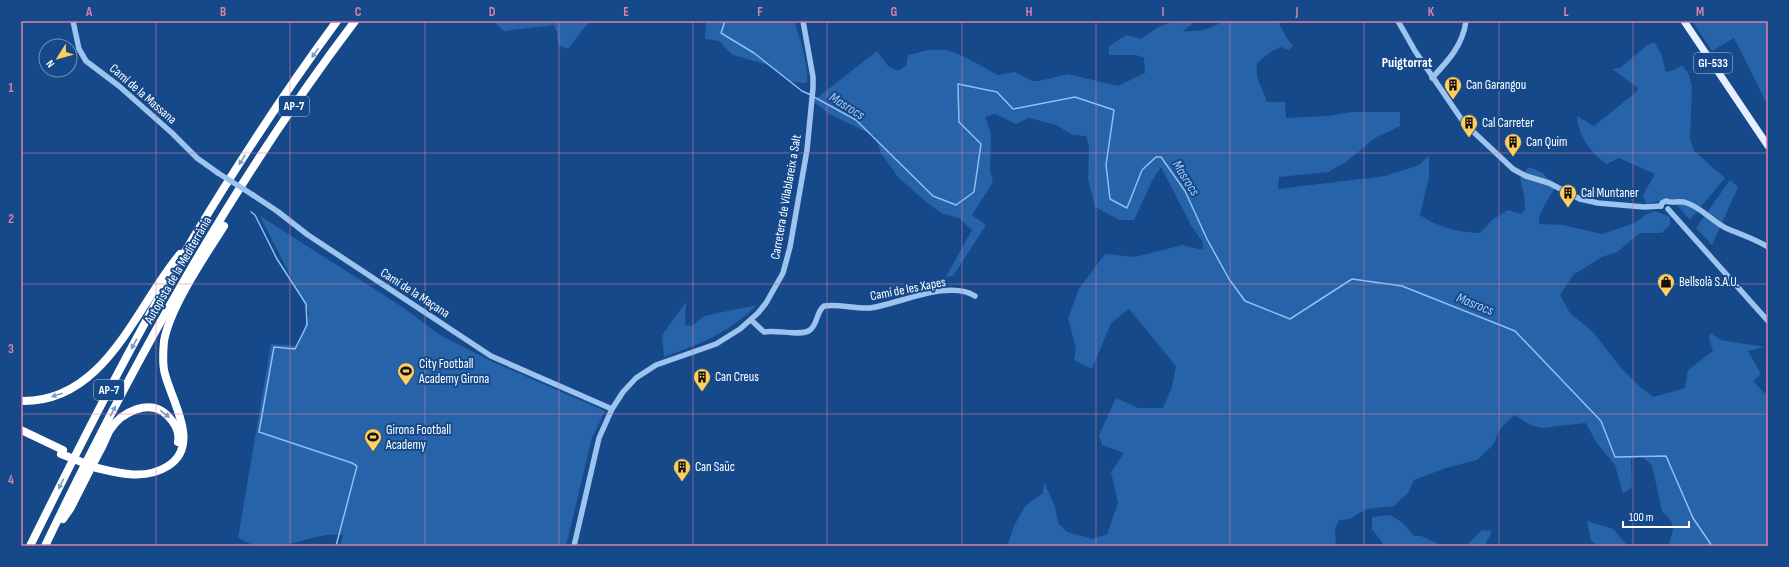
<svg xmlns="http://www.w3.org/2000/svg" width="1789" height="567" font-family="'Sofia Sans Condensed',sans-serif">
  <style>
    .green { fill: #2763a9 }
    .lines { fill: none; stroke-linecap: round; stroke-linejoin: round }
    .stream { stroke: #8fbef2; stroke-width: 1.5 }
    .minor { stroke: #9dc3ef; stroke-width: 5.5 }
    .major { stroke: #e5efff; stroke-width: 7 }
    .highway { stroke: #fff; stroke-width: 8 }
    .minor-bridge { stroke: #9dc3ef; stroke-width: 5.5 }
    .highway-bridge { stroke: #fff; stroke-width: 8 }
    .oneway { fill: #7e9bbf }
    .grid { fill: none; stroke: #dd80a5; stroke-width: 1; stroke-opacity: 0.55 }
    .labels { text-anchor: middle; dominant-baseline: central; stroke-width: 4; stroke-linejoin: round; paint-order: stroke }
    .shield { fill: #15498a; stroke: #b9c8dc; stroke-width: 1 }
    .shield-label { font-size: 12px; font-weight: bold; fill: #fff }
    .poi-label { font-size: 13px; fill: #fff; stroke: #15498a; text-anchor: start }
    .street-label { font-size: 13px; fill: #fff; stroke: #15498a }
    .neighbourhood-label { font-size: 14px; font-weight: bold; fill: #fff; stroke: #15498a }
    .water-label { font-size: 14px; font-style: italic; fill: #a9cdf6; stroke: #15498a }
    .neatline { fill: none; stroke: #dd80a5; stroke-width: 1.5 }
    .grid-label { font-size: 13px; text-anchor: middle; font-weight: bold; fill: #dd80a5 }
  </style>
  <rect width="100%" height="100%" fill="#15498a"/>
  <g class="green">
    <path d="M 493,21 L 592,21 L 584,28 L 568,49 L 558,45 L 557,33 L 554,25 L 504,31 Z"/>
    <path d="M 706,21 L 794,21 C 800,38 809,66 807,83 L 791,82 L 768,65 L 733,55 L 719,41 L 705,39 Z"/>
    <path d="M 1181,21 L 1196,21 L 1183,31 C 1198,32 1210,30 1223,21 L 1285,21 L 1279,23 L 1286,37 L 1293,46 L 1289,50 L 1281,47 L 1272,51 L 1257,63 C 1255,83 1262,84 1267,102 L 1285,102 L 1286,118 L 1328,116 L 1352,112 L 1400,112 L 1400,126 L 1375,138 L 1346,162 L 1328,172 L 1279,177 L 1278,189 L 1385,176 L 1419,165 L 1429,156 L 1429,177 L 1420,215 C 1441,228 1456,232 1480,233 L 1492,220 L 1508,210 L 1520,214 L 1525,210 L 1524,195 L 1520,178 L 1529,167 L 1543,173 L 1555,188 C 1549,198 1538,212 1539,224 L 1563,225 L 1602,234 L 1635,223 L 1645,215 L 1655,211 L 1670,217 L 1670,225 L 1662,233 L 1640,233 L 1617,252 L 1602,257 L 1573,275 L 1560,295 L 1570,313 L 1593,332 L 1621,368 L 1639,386 L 1653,397 L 1685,388 L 1688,370 L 1713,351 L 1709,339 L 1710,333 L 1721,340 L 1764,347 L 1748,351 L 1761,374 L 1753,381 L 1764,393 L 1768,392 L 1768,546 L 1668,546 C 1674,529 1677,524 1662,512 L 1652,465 L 1641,456 L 1631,459 L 1632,487 L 1623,494 L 1615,465 L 1596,442 L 1586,423 L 1542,428 L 1531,425 L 1514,415 L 1500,429 L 1493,445 L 1477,460 L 1446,468 L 1414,480 L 1408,493 L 1394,506 L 1366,509 L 1350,519 L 1339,520 L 1335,529 L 1336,546 L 1005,546 L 1008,544 L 1014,526 L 1025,506 L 1043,493 L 1044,482 L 1055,507 L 1058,523 L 1067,532 L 1093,539 L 1107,534 L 1118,503 L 1111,472 L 1124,453 L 1102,445 L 1099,435 L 1116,398 L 1138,408 L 1163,408 L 1172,387 L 1176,366 L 1129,309 L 1111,323 L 1092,369 L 1074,360 L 1076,348 L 1068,318 L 1079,289 L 1105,254 L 1135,257 L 1182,245 L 1203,250 L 1202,241 L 1192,227 L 1161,167 L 1153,179 L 1134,220 L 1119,220 L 1095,207 L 1088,179 L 1089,146 L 1086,136 L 1073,135 L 1056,125 L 1029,118 L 1016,124 L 995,114 L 985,117 L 991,133 L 990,171 L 993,182 L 972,215 L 986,225 L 953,276 L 946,277 L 972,230 L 959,218 L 941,213 L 925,201 L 898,177 L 881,153 L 875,136 L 829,114 L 813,101 L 877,51 L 888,66 L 898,71 L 906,66 L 908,55 L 928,50 L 947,50 L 963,56 L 998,75 L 1015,72 L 1032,81 L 1039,81 L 1068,74 L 1118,86 L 1145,73 L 1144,58 L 1136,55 L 1109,55 L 1109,46 L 1126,35 L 1141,39 C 1149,33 1157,27 1166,24 C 1171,22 1176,24 1181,21 Z"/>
    <path d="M 1692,21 L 1768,21 L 1768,106 L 1734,38 L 1712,51 Z"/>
    <path d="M 1654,42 L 1661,54 L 1666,72 L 1674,70 L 1682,65 L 1689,75 L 1692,87 L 1690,139 L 1694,151 L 1725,178 L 1690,220 L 1678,206 L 1668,199 L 1646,204 L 1643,195 L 1655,174 L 1619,158 L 1607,164 C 1591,154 1578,135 1577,116 L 1594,126 L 1635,93 L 1638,88 L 1612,69 L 1620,68 L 1646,46 Z"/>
    <path d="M 1730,180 L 1738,187 L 1712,245 L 1696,228 Z"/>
    <path d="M 260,216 L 404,308 L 440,335 L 493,362 L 605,411 L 592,438 L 566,546 L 340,546 L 343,535 C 315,531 287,551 258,546 C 252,545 244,541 238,538 L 271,344 L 298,346 L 309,313 Z"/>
    <path d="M 686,302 L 685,325 L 692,326 L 704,316 L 757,305 C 729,333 700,344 664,357 L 662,335 Z"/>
    <path d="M 1390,515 L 1403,523 L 1414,536 L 1421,536 L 1443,546 L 1382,546 L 1382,542 L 1372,529 L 1372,517 Z"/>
    <path d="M 1587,521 L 1613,529 L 1628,546 L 1599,546 L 1591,541 Z"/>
    <path d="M 1482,530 L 1492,531 L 1486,543 L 1486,546 L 1466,546 Z"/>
  </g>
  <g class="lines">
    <g class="stream">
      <path d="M 725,21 L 721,33 L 754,53 L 802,91 L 811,95"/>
      <path d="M 814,97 L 856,120 L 933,196 L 956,205 L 974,192 L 981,144 L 959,122 L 958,84 L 997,92 L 1013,109 L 1075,97 L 1114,110 L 1106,165 L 1110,199 L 1127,208 L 1142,170 L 1156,157 L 1161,157 L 1185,191 L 1207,239 L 1229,279 L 1245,301 L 1290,319 L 1352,279 L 1402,286 L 1515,331 L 1601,421 L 1615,457 L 1666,456 L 1693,518 L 1712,546"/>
      <path d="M 251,212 L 255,215 L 277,259 L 306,304 L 307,325 L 295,349 L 274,347 L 259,432 L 352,463 L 357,466 L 336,546"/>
    </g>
    <g class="minor">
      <path d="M 73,21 L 79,49 L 86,61 L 119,86 L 172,133 L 197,158 L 218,173"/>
      <path d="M 1398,21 L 1415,51 L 1464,123 L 1513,169 L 1526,176 L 1549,183 L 1580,199 L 1598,203 L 1644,207 L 1661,206"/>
      <path d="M 1432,78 C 1448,61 1463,45 1466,21"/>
      <path d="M 253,195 L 277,211 L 308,235 L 491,356 L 612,409"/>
      <path d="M 1661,206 L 1662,203 L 1666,201 C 1672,204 1679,200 1687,203 C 1702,208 1714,223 1728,229 C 1742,235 1755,239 1768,247"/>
      <path d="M 1668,209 L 1768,321"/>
      <path d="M 751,320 L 764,332 C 776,329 801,337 810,330 C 818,324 816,312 824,306 C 839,304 855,309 870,308 C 899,304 949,279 975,296"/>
      <path d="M 574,546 L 599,438 L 612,409 L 623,392 L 636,378 L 656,365 L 716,344 L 740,329 L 758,313 L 766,303 L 783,273 L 790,247 L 807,150 L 813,88 L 813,77 L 803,21"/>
    </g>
    <path class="major" d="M 1684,21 L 1768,146"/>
    <g class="highway">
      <path d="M 21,401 C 105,403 135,308 180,254"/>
      <path d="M 21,430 L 63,450"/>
      <path d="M 97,468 C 121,474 146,480 168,466 C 201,445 172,402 165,374 C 162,364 163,352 164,341 C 170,307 205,256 224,226"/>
      <path d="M 63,519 L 70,509 C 81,488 91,467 102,447 C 105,441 107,435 110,430 C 121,412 150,398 167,415 C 174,422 180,432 178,442"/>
      <path d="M 30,546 C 82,441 135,336 195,235 C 239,162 286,90 337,21"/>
      <path d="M 45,546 C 133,363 232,183 355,21"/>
    </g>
    <path class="minor-bridge" d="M 218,173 L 253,195"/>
    <path class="highway-bridge" d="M 61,454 L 97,468"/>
  </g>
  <defs><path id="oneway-solid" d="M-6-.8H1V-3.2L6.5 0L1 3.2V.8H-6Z"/></defs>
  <g class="oneway">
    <use href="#oneway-solid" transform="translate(315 53) rotate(125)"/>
    <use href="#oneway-solid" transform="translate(242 160) rotate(123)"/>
    <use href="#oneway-solid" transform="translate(134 344) rotate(119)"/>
    <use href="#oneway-solid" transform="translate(57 395) rotate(162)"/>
    <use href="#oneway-solid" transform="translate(113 411) rotate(-63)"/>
    <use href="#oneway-solid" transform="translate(165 414) rotate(38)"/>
    <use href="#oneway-solid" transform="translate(61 484) rotate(116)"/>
  </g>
  <path class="grid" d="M 156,21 L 156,546M 290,21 L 290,546M 425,21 L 425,546M 559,21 L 559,546M 693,21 L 693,546M 827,21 L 827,546M 962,21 L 962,546M 1096,21 L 1096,546M 1230,21 L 1230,546M 1364,21 L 1364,546M 1499,21 L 1499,546M 1633,21 L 1633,546M 21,153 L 1768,153M 21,284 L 1768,284M 21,414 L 1768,414"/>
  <defs>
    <g id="building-pin" transform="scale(0.9)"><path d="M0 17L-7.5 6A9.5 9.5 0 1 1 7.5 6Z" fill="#ffce5b" stroke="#15498a"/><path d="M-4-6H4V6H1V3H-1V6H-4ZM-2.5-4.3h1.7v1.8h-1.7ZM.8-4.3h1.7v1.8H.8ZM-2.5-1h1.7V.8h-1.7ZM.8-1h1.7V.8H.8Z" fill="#111"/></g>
    <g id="shop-pin" transform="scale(0.9)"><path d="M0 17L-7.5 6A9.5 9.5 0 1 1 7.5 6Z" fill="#ffce5b" stroke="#15498a"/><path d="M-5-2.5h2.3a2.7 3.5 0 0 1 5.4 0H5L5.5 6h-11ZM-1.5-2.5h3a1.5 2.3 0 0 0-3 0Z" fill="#111"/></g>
    <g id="stadium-pin" transform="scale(0.9)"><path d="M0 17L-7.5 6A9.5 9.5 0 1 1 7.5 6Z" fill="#ffce5b" stroke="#15498a"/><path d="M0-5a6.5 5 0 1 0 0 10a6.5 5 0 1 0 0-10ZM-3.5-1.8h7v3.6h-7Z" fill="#111"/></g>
  </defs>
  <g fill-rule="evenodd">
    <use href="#building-pin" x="1453" y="85"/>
    <use href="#building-pin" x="1469" y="123"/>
    <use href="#building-pin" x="1513" y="142"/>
    <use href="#building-pin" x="1568" y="193"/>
    <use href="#shop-pin" x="1666" y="282"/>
    <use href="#stadium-pin" x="406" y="371"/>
    <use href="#building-pin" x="702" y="377"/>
    <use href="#stadium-pin" x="373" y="437"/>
    <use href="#building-pin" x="682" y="467"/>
  </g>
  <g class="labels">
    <g class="shield">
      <rect x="1694" y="53" width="38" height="20" rx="3"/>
      <rect x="279" y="96" width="30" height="20" rx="3"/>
      <rect x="94" y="380" width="30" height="20" rx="3"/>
    </g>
    <g class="shield-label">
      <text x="1713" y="63">GI-533</text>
      <text x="294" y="106">AP-7</text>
      <text x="109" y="390">AP-7</text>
    </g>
    <g class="poi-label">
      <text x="1466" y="85">Can Garangou</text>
      <text x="1482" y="123">Cal Carreter</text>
      <text x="1526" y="142">Can Quim</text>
      <text x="1581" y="193">Cal Muntaner</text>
      <text x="1679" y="282">Bellsolà S.A.U.</text>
      <text x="419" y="364">City Football<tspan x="419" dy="15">Academy Girona</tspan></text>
      <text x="715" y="377">Can Creus</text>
      <text x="386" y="430">Girona Football<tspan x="386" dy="15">Academy</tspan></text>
      <text x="695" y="467">Can Saüc</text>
    </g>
    <g class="street-label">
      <text transform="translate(143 94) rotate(41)">Camí de la Massana</text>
      <text transform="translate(786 197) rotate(-80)">Carretera de Vilablareix a Salt</text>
      <text transform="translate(178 270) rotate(-60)">Autopista de la Mediterrània</text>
      <text transform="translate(908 289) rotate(-11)">Camí de les Xapes</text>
      <text transform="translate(415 293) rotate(33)">Camí de la Maçana</text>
    </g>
    <g class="neighbourhood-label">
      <text x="1407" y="62">Puigtorrat</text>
    </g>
    <g class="water-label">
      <text transform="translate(847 106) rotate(32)">Masrocs</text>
      <text transform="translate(1186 178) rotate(58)">Masrocs</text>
      <text transform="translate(1475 304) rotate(22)">Masrocs</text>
    </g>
  </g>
  <rect width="1789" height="567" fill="none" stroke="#15498a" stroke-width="44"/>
  <g transform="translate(58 58) rotate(233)"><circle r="19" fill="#15498a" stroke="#7392b9"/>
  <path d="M0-3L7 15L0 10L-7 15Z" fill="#ffce5b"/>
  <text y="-6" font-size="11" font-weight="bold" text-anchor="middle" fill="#ffffff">N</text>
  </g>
  <path d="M1623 521v6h66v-6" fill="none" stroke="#ffffff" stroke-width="2"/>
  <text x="1629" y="521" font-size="12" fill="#ffffff" stroke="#15498a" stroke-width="3" paint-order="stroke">100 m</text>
  <rect x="22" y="22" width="1745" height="523" class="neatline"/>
  <g class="grid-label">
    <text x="89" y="16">A</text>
    <text x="223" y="16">B</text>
    <text x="358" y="16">C</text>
    <text x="492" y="16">D</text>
    <text x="626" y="16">E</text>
    <text x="760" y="16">F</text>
    <text x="894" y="16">G</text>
    <text x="1029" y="16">H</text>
    <text x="1163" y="16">I</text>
    <text x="1297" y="16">J</text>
    <text x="1431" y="16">K</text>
    <text x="1566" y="16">L</text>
    <text x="1700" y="16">M</text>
    <text x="11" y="92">1</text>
    <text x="11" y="223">2</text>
    <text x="11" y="353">3</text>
    <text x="11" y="484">4</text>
  </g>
</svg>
